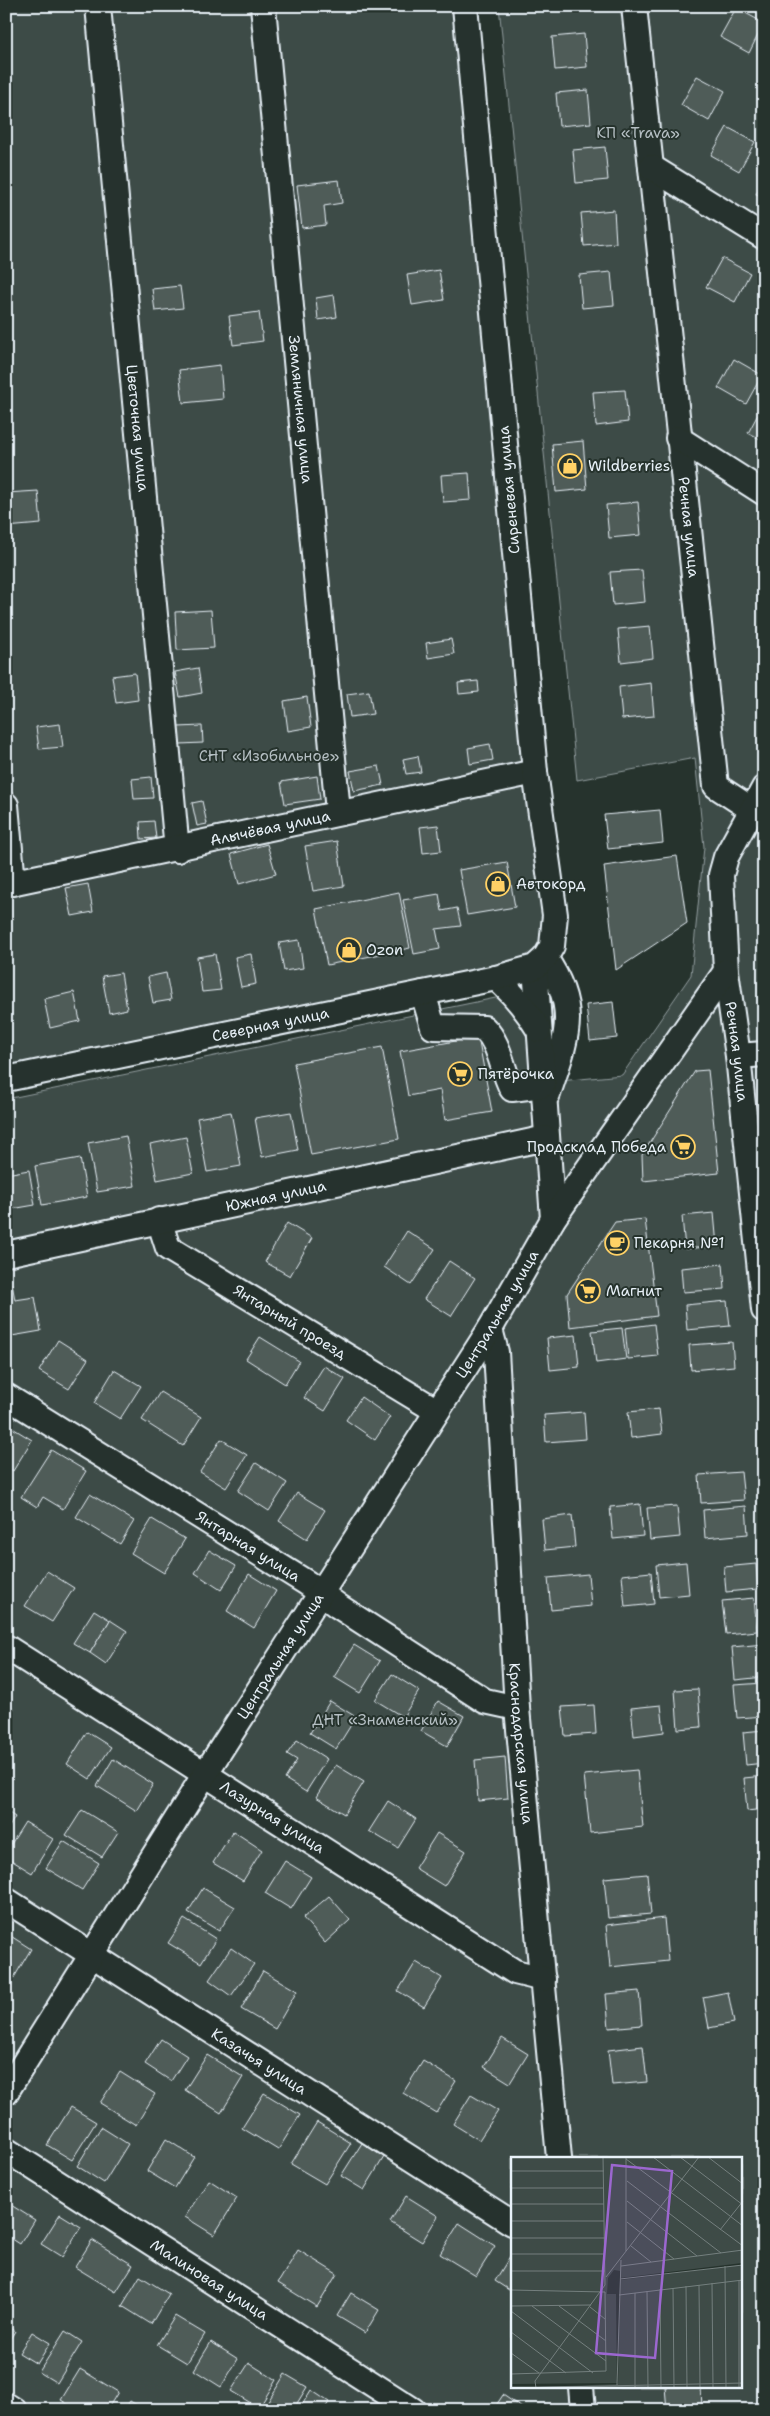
<svg xmlns="http://www.w3.org/2000/svg" width="770" height="2416" font-family="'Shantell Sans',sans-serif">
  <style>
    .green { fill: #3e4b47; stroke: #939ea0; fill-rule: evenodd }
    .building { fill: #505c59; stroke: #e8f1f8 }
    .lines { fill: none; stroke-linecap: round; stroke-linejoin: round }
    .minor-casing { stroke: #e8f1f8; stroke-width: 28 }
    .minor { stroke: #26332d; stroke-width: 24 }
    .labels { text-anchor: middle; dominant-baseline: central; stroke-width: 4; stroke-linejoin: round; paint-order: stroke }
    .park-label { font-size: 15px; fill: #b5bfc3; stroke: #26332d }
    .street-label { font-size: 15px; fill: #e8f1f8; stroke: #26332d }
    .poi-label { font-size: 15px; fill: #e8f1f8; stroke: #26332d; text-anchor: start }
    .inset-road { fill: none; stroke: #747f7e; stroke-width: 1 }
    .view { fill: #9c67d0; fill-opacity: 0.15; stroke: #9c67d0; stroke-width: 2.5 }
    .inset-edge { fill: none; stroke: #e8f1f8; stroke-width: 2.5 }
  </style>
  <rect width="100%" height="100%" fill="#26332d"/>
  <filter id="ink" filterUnits="userSpaceOnUse"><feTurbulence type="fractalNoise" baseFrequency=".02" numOctaves="2"/><feDisplacementMap in="SourceGraphic" scale="10" xChannelSelector="R" yChannelSelector="G"/><feConvolveMatrix kernelMatrix="1 2 1 2 8 2 1 2 1" color-interpolation-filters="sRGB"/></filter>
  <g filter="url(#ink)">
    <g class="green">
      <path d="M 6,6 L 465,6 L 555,914 L 545,958 L 6,1079 Z"/>
      <path d="M 499,6 L 764,6 L 764,2410 L 6,2410 L 6,1099 L 544,988 L 549,1082 L 622,1075 L 691,975 L 704,847 L 695,758 L 577,780 ZM 512,2158 L 741,2158 L 741,2387 L 512,2387 Z"/>
    </g>
    <g class="building">
      <path d="M 547,6 L 580,6 L 580,7 L 548,10 Z"/>
      <path d="M 736,8 L 764,23 L 749,53 L 720,37 Z"/>
      <path d="M 584,34 L 587,67 L 555,70 L 552,37 Z"/>
      <path d="M 697,76 L 725,91 L 709,121 L 681,105 Z"/>
      <path d="M 588,90 L 591,123 L 559,126 L 556,93 Z"/>
      <path d="M 727,127 L 755,142 L 739,171 L 711,155 Z"/>
      <path d="M 605,147 L 608,180 L 576,183 L 573,150 Z"/>
      <path d="M 339,180 L 342,203 L 324,206 L 326,225 L 302,228 L 297,185 Z"/>
      <path d="M 764,180 L 764,197 L 756,194 Z"/>
      <path d="M 614,210 L 616,243 L 584,246 L 581,213 Z"/>
      <path d="M 722,258 L 750,273 L 735,302 L 706,287 Z"/>
      <path d="M 439,270 L 444,300 L 412,305 L 407,275 Z"/>
      <path d="M 611,272 L 614,305 L 582,308 L 579,275 Z"/>
      <path d="M 180,286 L 183,308 L 155,311 L 152,289 Z"/>
      <path d="M 334,295 L 337,317 L 318,320 L 316,298 Z"/>
      <path d="M 259,312 L 263,341 L 233,345 L 229,316 Z"/>
      <path d="M 734,359 L 762,375 L 746,404 L 718,388 Z"/>
      <path d="M 220,365 L 223,399 L 183,403 L 179,370 Z"/>
      <path d="M 625,390 L 628,422 L 596,426 L 593,392 Z"/>
      <path d="M 764,403 L 764,441 L 748,433 Z"/>
      <path d="M 583,441 L 587,489 L 556,492 L 552,444 Z"/>
      <path d="M 469,473 L 471,500 L 443,502 L 441,475 Z"/>
      <path d="M 38,491 L 41,524 L 6,527 L 6,493 Z"/>
      <path d="M 638,502 L 641,535 L 609,538 L 606,505 Z"/>
      <path d="M 642,570 L 645,602 L 613,605 L 610,572 Z"/>
      <path d="M 211,610 L 214,648 L 177,650 L 175,612 Z"/>
      <path d="M 650,626 L 653,658 L 621,662 L 618,629 Z"/>
      <path d="M 451,639 L 454,654 L 428,658 L 426,643 Z"/>
      <path d="M 198,668 L 202,693 L 180,697 L 175,672 Z"/>
      <path d="M 135,673 L 138,700 L 116,703 L 112,676 Z"/>
      <path d="M 478,681 L 479,692 L 459,694 L 458,683 Z"/>
      <path d="M 651,683 L 654,716 L 622,719 L 619,687 Z"/>
      <path d="M 369,691 L 373,714 L 350,717 L 347,694 Z"/>
      <path d="M 307,697 L 311,727 L 288,731 L 284,701 Z"/>
      <path d="M 60,724 L 63,747 L 39,749 L 36,727 Z"/>
      <path d="M 202,726 L 203,743 L 180,744 L 178,727 Z"/>
      <path d="M 490,744 L 493,760 L 470,764 L 468,748 Z"/>
      <path d="M 418,756 L 421,772 L 406,774 L 403,759 Z"/>
      <path d="M 379,766 L 383,785 L 354,791 L 350,771 Z"/>
      <path d="M 317,776 L 320,799 L 285,804 L 281,782 Z"/>
      <path d="M 151,777 L 153,798 L 134,799 L 132,779 Z"/>
      <path d="M 202,801 L 207,824 L 197,826 L 192,803 Z"/>
      <path d="M 660,810 L 663,843 L 608,849 L 604,815 Z"/>
      <path d="M 154,821 L 156,838 L 141,839 L 140,822 Z"/>
      <path d="M 438,825 L 441,851 L 423,853 L 420,827 Z"/>
      <path d="M 337,841 L 344,886 L 313,891 L 305,846 Z"/>
      <path d="M 267,844 L 276,874 L 239,884 L 231,854 Z"/>
      <path d="M 677,856 L 687,923 L 616,970 L 604,866 Z"/>
      <path d="M 507,862 L 515,907 L 467,915 L 459,870 Z"/>
      <path d="M 88,884 L 93,912 L 72,916 L 66,888 Z"/>
      <path d="M 399,892 L 410,948 L 327,965 L 316,909 Z"/>
      <path d="M 439,894 L 442,911 L 457,908 L 461,926 L 436,929 L 440,949 L 414,954 L 403,900 Z"/>
      <path d="M 299,940 L 303,968 L 284,971 L 279,943 Z"/>
      <path d="M 215,954 L 221,990 L 202,992 L 197,957 Z"/>
      <path d="M 251,954 L 256,984 L 241,987 L 235,957 Z"/>
      <path d="M 121,973 L 127,1009 L 109,1013 L 102,976 Z"/>
      <path d="M 166,973 L 171,1000 L 153,1003 L 148,977 Z"/>
      <path d="M 74,992 L 80,1021 L 50,1028 L 44,999 Z"/>
      <path d="M 613,1002 L 617,1038 L 590,1041 L 586,1005 Z"/>
      <path d="M 478,1037 L 492,1112 L 445,1120 L 440,1090 L 408,1096 L 400,1051 Z"/>
      <path d="M 382,1047 L 399,1139 L 311,1155 L 294,1063 Z"/>
      <path d="M 708,1070 L 719,1173 L 643,1181 L 642,1155 L 695,1071 Z"/>
      <path d="M 231,1112 L 241,1166 L 207,1172 L 197,1118 Z"/>
      <path d="M 291,1112 L 298,1150 L 262,1157 L 255,1118 Z"/>
      <path d="M 126,1136 L 135,1186 L 97,1192 L 88,1143 Z"/>
      <path d="M 186,1137 L 193,1173 L 157,1180 L 150,1144 Z"/>
      <path d="M 80,1158 L 87,1197 L 42,1205 L 35,1166 Z"/>
      <path d="M 29,1170 L 35,1205 L 6,1210 L 6,1174 Z"/>
      <path d="M 714,1213 L 717,1246 L 685,1249 L 682,1216 Z"/>
      <path d="M 645,1219 L 657,1316 L 570,1327 L 567,1294 L 615,1222 Z"/>
      <path d="M 287,1223 L 312,1238 L 290,1276 L 265,1262 Z"/>
      <path d="M 407,1231 L 435,1249 L 411,1285 L 384,1267 Z"/>
      <path d="M 449,1261 L 475,1278 L 451,1316 L 424,1299 Z"/>
      <path d="M 723,1264 L 725,1289 L 683,1292 L 681,1268 Z"/>
      <path d="M 12,1284 L 15,1300 L 35,1297 L 41,1331 L 6,1337 L 6,1286 Z"/>
      <path d="M 727,1301 L 730,1326 L 687,1330 L 685,1305 Z"/>
      <path d="M 654,1324 L 658,1356 L 628,1359 L 625,1328 Z"/>
      <path d="M 622,1328 L 626,1359 L 596,1363 L 592,1331 Z"/>
      <path d="M 576,1335 L 579,1367 L 550,1370 L 547,1338 Z"/>
      <path d="M 260,1337 L 299,1361 L 285,1384 L 246,1359 Z"/>
      <path d="M 58,1340 L 88,1359 L 69,1389 L 39,1371 Z"/>
      <path d="M 732,1342 L 734,1366 L 691,1370 L 689,1345 Z"/>
      <path d="M 324,1366 L 345,1379 L 325,1411 L 304,1398 Z"/>
      <path d="M 114,1370 L 141,1386 L 120,1419 L 94,1403 Z"/>
      <path d="M 160,1392 L 201,1417 L 183,1446 L 142,1420 Z"/>
      <path d="M 361,1397 L 390,1417 L 375,1440 L 346,1420 Z"/>
      <path d="M 659,1409 L 662,1434 L 631,1438 L 628,1412 Z"/>
      <path d="M 584,1412 L 586,1439 L 546,1442 L 544,1415 Z"/>
      <path d="M 6,1424 L 32,1440 L 13,1471 L 6,1467 Z"/>
      <path d="M 221,1439 L 247,1455 L 226,1488 L 200,1472 Z"/>
      <path d="M 51,1450 L 86,1471 L 63,1509 L 43,1497 L 37,1507 L 21,1497 Z"/>
      <path d="M 256,1463 L 287,1483 L 269,1511 L 238,1491 Z"/>
      <path d="M 741,1472 L 744,1500 L 701,1503 L 699,1475 Z"/>
      <path d="M 297,1493 L 325,1510 L 307,1539 L 279,1521 Z"/>
      <path d="M 90,1494 L 134,1521 L 120,1544 L 76,1517 Z"/>
      <path d="M 640,1504 L 643,1536 L 613,1539 L 610,1507 Z"/>
      <path d="M 677,1506 L 680,1537 L 650,1540 L 647,1508 Z"/>
      <path d="M 746,1506 L 748,1534 L 705,1538 L 703,1510 Z"/>
      <path d="M 572,1515 L 575,1547 L 545,1550 L 542,1519 Z"/>
      <path d="M 152,1519 L 185,1539 L 164,1573 L 131,1553 Z"/>
      <path d="M 209,1550 L 236,1566 L 221,1590 L 195,1573 Z"/>
      <path d="M 686,1562 L 689,1594 L 659,1597 L 656,1565 Z"/>
      <path d="M 756,1564 L 758,1589 L 726,1592 L 724,1567 Z"/>
      <path d="M 47,1571 L 74,1588 L 52,1622 L 25,1606 Z"/>
      <path d="M 651,1572 L 654,1604 L 625,1607 L 622,1575 Z"/>
      <path d="M 249,1574 L 276,1591 L 254,1628 L 227,1611 Z"/>
      <path d="M 588,1574 L 591,1606 L 551,1610 L 548,1578 Z"/>
      <path d="M 754,1598 L 757,1631 L 726,1634 L 722,1601 Z"/>
      <path d="M 94,1610 L 110,1620 L 90,1653 L 73,1643 Z"/>
      <path d="M 110,1620 L 127,1631 L 106,1664 L 90,1653 Z"/>
      <path d="M 764,1644 L 764,1677 L 735,1680 L 732,1647 Z"/>
      <path d="M 354,1645 L 380,1661 L 360,1693 L 334,1677 Z"/>
      <path d="M 392,1674 L 419,1691 L 403,1717 L 375,1700 Z"/>
      <path d="M 764,1683 L 764,1716 L 737,1718 L 734,1685 Z"/>
      <path d="M 698,1689 L 701,1727 L 678,1729 L 675,1690 Z"/>
      <path d="M 330,1701 L 356,1717 L 336,1749 L 310,1733 Z"/>
      <path d="M 438,1701 L 464,1716 L 447,1746 L 421,1731 Z"/>
      <path d="M 6,1703 L 14,1708 L 6,1721 Z"/>
      <path d="M 594,1705 L 596,1734 L 565,1736 L 562,1707 Z"/>
      <path d="M 661,1705 L 664,1732 L 634,1736 L 631,1708 Z"/>
      <path d="M 764,1730 L 764,1763 L 746,1765 L 743,1732 Z"/>
      <path d="M 87,1732 L 111,1747 L 90,1779 L 67,1764 Z"/>
      <path d="M 297,1740 L 327,1759 L 306,1792 L 285,1779 L 297,1760 L 287,1754 Z"/>
      <path d="M 505,1757 L 508,1798 L 478,1801 L 475,1760 Z"/>
      <path d="M 113,1759 L 153,1784 L 137,1811 L 97,1786 Z"/>
      <path d="M 336,1765 L 364,1782 L 344,1814 L 316,1797 Z"/>
      <path d="M 637,1770 L 643,1827 L 590,1833 L 584,1775 Z"/>
      <path d="M 764,1776 L 764,1809 L 747,1811 L 744,1778 Z"/>
      <path d="M 388,1801 L 416,1819 L 398,1848 L 369,1831 Z"/>
      <path d="M 82,1810 L 118,1832 L 102,1857 L 66,1835 Z"/>
      <path d="M 6,1811 L 15,1817 L 6,1832 Z"/>
      <path d="M 25,1822 L 53,1839 L 32,1873 L 6,1857 L 6,1852 Z"/>
      <path d="M 233,1831 L 262,1850 L 243,1881 L 213,1863 Z"/>
      <path d="M 437,1833 L 466,1851 L 444,1886 L 415,1868 Z"/>
      <path d="M 63,1841 L 99,1863 L 82,1890 L 46,1868 Z"/>
      <path d="M 285,1861 L 311,1877 L 291,1909 L 265,1893 Z"/>
      <path d="M 647,1874 L 651,1914 L 608,1918 L 604,1878 Z"/>
      <path d="M 203,1888 L 235,1907 L 219,1931 L 188,1912 Z"/>
      <path d="M 329,1896 L 350,1920 L 325,1943 L 303,1918 Z"/>
      <path d="M 764,1910 L 764,1943 L 761,1943 L 758,1911 Z"/>
      <path d="M 664,1918 L 668,1961 L 610,1967 L 606,1925 Z"/>
      <path d="M 184,1919 L 216,1939 L 201,1963 L 168,1943 Z"/>
      <path d="M 6,1933 L 31,1949 L 12,1981 L 6,1977 Z"/>
      <path d="M 231,1948 L 254,1964 L 231,1996 L 209,1980 Z"/>
      <path d="M 764,1952 L 764,1986 L 763,1986 L 760,1953 Z"/>
      <path d="M 416,1962 L 442,1978 L 424,2007 L 398,1991 Z"/>
      <path d="M 263,1971 L 297,1991 L 275,2029 L 241,2009 Z"/>
      <path d="M 639,1991 L 642,2025 L 609,2028 L 606,1994 Z"/>
      <path d="M 728,1992 L 734,2023 L 709,2028 L 703,1997 Z"/>
      <path d="M 502,2038 L 528,2054 L 510,2083 L 484,2067 Z"/>
      <path d="M 161,2039 L 187,2056 L 171,2081 L 145,2064 Z"/>
      <path d="M 643,2046 L 647,2082 L 612,2085 L 608,2050 Z"/>
      <path d="M 207,2055 L 243,2077 L 221,2113 L 185,2090 Z"/>
      <path d="M 423,2061 L 456,2081 L 436,2113 L 403,2093 Z"/>
      <path d="M 120,2072 L 155,2094 L 136,2125 L 100,2103 Z"/>
      <path d="M 264,2093 L 300,2115 L 278,2150 L 242,2128 Z"/>
      <path d="M 471,2095 L 498,2111 L 479,2140 L 453,2124 Z"/>
      <path d="M 71,2107 L 96,2122 L 72,2160 L 47,2145 Z"/>
      <path d="M 317,2122 L 351,2143 L 325,2184 L 291,2164 Z"/>
      <path d="M 101,2127 L 128,2144 L 104,2183 L 77,2166 Z"/>
      <path d="M 166,2139 L 194,2157 L 175,2188 L 147,2171 Z"/>
      <path d="M 362,2143 L 384,2157 L 364,2190 L 341,2176 Z"/>
      <path d="M 209,2180 L 237,2198 L 214,2235 L 185,2217 Z"/>
      <path d="M 406,2196 L 438,2216 L 422,2242 L 390,2222 Z"/>
      <path d="M 6,2202 L 35,2220 L 20,2244 L 6,2235 Z"/>
      <path d="M 60,2214 L 81,2227 L 62,2257 L 41,2244 Z"/>
      <path d="M 459,2223 L 495,2246 L 476,2276 L 440,2254 Z"/>
      <path d="M 92,2240 L 133,2265 L 116,2292 L 75,2267 Z"/>
      <path d="M 298,2250 L 337,2274 L 317,2307 L 278,2283 Z"/>
      <path d="M 512,2253 L 512,2292 L 495,2281 Z"/>
      <path d="M 140,2276 L 169,2294 L 151,2324 L 122,2306 Z"/>
      <path d="M 351,2293 L 379,2310 L 365,2333 L 337,2316 Z"/>
      <path d="M 175,2316 L 205,2334 L 187,2363 L 157,2345 Z"/>
      <path d="M 6,2326 L 15,2331 L 6,2346 Z"/>
      <path d="M 65,2331 L 82,2342 L 57,2383 L 39,2372 Z"/>
      <path d="M 32,2332 L 50,2343 L 37,2364 L 19,2353 Z"/>
      <path d="M 211,2342 L 238,2359 L 221,2387 L 194,2370 Z"/>
      <path d="M 249,2363 L 276,2380 L 259,2408 L 231,2391 Z"/>
      <path d="M 80,2369 L 118,2392 L 107,2410 L 77,2410 L 61,2400 Z"/>
      <path d="M 285,2374 L 307,2387 L 293,2410 L 274,2410 L 266,2405 Z"/>
      <path d="M 665,2387 L 701,2387 L 702,2409 L 667,2410 Z"/>
      <path d="M 311,2390 L 329,2402 L 324,2410 L 299,2410 Z"/>
      <path d="M 503,2395 L 525,2410 L 493,2410 Z"/>
      <path d="M 130,2401 L 145,2410 L 124,2410 Z"/>
    </g>
    <g class="lines">
      <g class="minor-casing">
        <g id="minor">
          <path id="s1" d="M 98,6 L 177,850"/>
          <path id="s2" d="M 263,6 L 338,812"/>
          <path id="s3" d="M 634,6 L 716,786 L 751,809 L 764,808"/>
          <path d="M 651,167 L 764,237"/>
          <path d="M 678,438 L 764,493"/>
          <path id="s4" d="M 764,788 L 726,857 L 721,875 L 726,971 L 738,1056 L 764,1310"/>
          <path d="M 6,805 L 13,883"/>
          <path id="s5" d="M 6,884 L 535,772"/>
          <path d="M 545,958 C 581,1010 566,1039 548,1094"/>
          <path d="M 535,967 L 553,1219"/>
          <path d="M 496,978 C 513,993 527,1010 539,1030"/>
          <path d="M 423,993 L 433,1027 L 484,1028 C 501,1045 501,1068 512,1089 L 543,1085"/>
          <path d="M 738,1056 L 764,1054"/>
          <path id="s6" d="M 6,1079 L 496,978 L 535,967 L 545,958 L 552,946 L 555,915 L 535,772 L 465,6"/>
          <path id="s7" d="M 159,1220 L 168,1248 L 437,1411"/>
          <path id="s8" d="M 6,1254 L 546,1138"/>
          <path id="s9" d="M 490,1329 L 496,1352 L 517,1708 L 559,2158"/>
          <path id="s10" d="M 6,1396 L 307,1583 L 338,1606 L 485,1701 L 517,1708"/>
          <path id="s11" d="M 6,1647 L 515,1972 L 543,1979"/>
          <path id="s12" d="M 6,1900 L 512,2223"/>
          <path id="s13" d="M 6,2092 L 205,1774 L 490,1329 L 553,1219 L 726,971"/>
          <path id="s14" d="M 6,2150 L 413,2410"/>
          <path d="M 581,2387 L 583,2410"/>
          <path d="M 6,2405 L 14,2410"/>
        </g>
      </g>
      <use href="#minor" class="minor"/>
    </g>
  </g>
  <defs>
    <g id="shop-ring" transform="scale(1.25)"><circle r="9.5" fill="#26332d" stroke="#ffd166" stroke-width="1.5"/><path d="M-5-2.5h2.3a2.7 3.5 0 0 1 5.4 0H5L5.5 6h-11ZM-1.5-2.5h3a1.5 2.3 0 0 0-3 0Z" fill="#ffd166"/></g>
    <g id="supermarket-ring" transform="scale(1.25)"><circle r="9.5" fill="#26332d" stroke="#ffd166" stroke-width="1.5"/><path d="M-6-5.5h2.5l.6 2H6L4.5 2H-2.5L-4.4-4H-6ZM-1.5 3.2a1.3 1.3 0 1 0 .1 0ZM3 3.2a1.3 1.3 0 1 0 .1 0Z" fill="#ffd166"/></g>
    <g id="cafe-ring" transform="scale(1.25)"><circle r="9.5" fill="#26332d" stroke="#ffd166" stroke-width="1.5"/><path d="M-5.5-4.5H6V0H3Q3 3.5 0 3.5H-2.5Q-5.5 3.5-5.5 0ZM3-3.2v2h1.7v-2ZM-6 4.5H4V6H-6Z" fill="#ffd166"/></g>
  </defs>
  <g fill-rule="evenodd">
    <use href="#shop-ring" x="570" y="466"/>
    <use href="#shop-ring" x="498" y="884"/>
    <use href="#shop-ring" x="349" y="950"/>
    <use href="#supermarket-ring" x="460" y="1074"/>
    <use href="#supermarket-ring" x="683" y="1147"/>
    <use href="#cafe-ring" x="617" y="1243"/>
    <use href="#supermarket-ring" x="588" y="1291"/>
  </g>
  <g class="labels">
    <g class="park-label">
      <text x="638" y="133">КП «Trava»</text>
      <text x="269" y="756">СНТ «Изобильное»</text>
      <text x="385" y="1720">ДНТ «Знаменский»</text>
    </g>
    <g class="street-label">
      <text stroke="none"><textPath href="#s2" startOffset="405">Земляничная улица</textPath></text>
      <text stroke="none"><textPath href="#s1" startOffset="424">Цветочная улица</textPath></text>
      <text transform="translate(509 490) rotate(-95)">Сиреневая улица</text>
      <text stroke="none"><textPath href="#s3" startOffset="524">Речная улица</textPath></text>
      <text stroke="none"><textPath href="#s5" startOffset="270">Алычёвая улица</textPath></text>
      <text stroke="none"><textPath href="#s6" startOffset="270">Северная улица</textPath></text>
      <text stroke="none"><textPath href="#s4" startOffset="275">Речная улица</textPath></text>
      <text stroke="none"><textPath href="#s8" startOffset="276">Южная улица</textPath></text>
      <text stroke="none"><textPath href="#s13" startOffset="920">Центральная улица</textPath></text>
      <text stroke="none"><textPath href="#s7" startOffset="172">Янтарный проезд</textPath></text>
      <text stroke="none"><textPath href="#s10" startOffset="285">Янтарная улица</textPath></text>
      <text stroke="none"><textPath href="#s13" startOffset="515">Центральная улица</textPath></text>
      <text stroke="none"><textPath href="#s9" startOffset="416">Краснодарская улица</textPath></text>
      <text stroke="none"><textPath href="#s11" startOffset="316">Лазурная улица</textPath></text>
      <text stroke="none"><textPath href="#s12" startOffset="300">Казачья улица</textPath></text>
      <text stroke="none"><textPath href="#s14" startOffset="241">Малиновая улица</textPath></text>
    </g>
    <g class="poi-label">
      <text x="588" y="466">Wildberries</text>
      <text x="516" y="884">Автокорд</text>
      <text x="366" y="950">Ozon</text>
      <text x="478" y="1074">Пятёрочка</text>
      <text x="666" y="1147" text-anchor="end">Продсклад Победа</text>
      <text x="634" y="1243">Пекарня №1</text>
      <text x="606" y="1291">Магнит</text>
    </g>
  </g>
  <g transform="translate(511 2157)">
    <rect width="231" height="231" fill="#26332d"/>
    <path d="M 0,0 L 231,0 L 231,106 L 109,121 L 109,114 L 103,113 L 97,121 L 96,137 L 105,137 L 106,226 L 0,227 ZM 231,108 L 231,231 L 0,231 L 107,227 L 109,123 Z" fill="#3e4b47"/>
    <path class="inset-road" d="M 142,0 L 232,69M 169,0 L 232,48M 197,0 L 232,27M 115,2 L 232,89M 0,14 L 93,14M 116,24 L 210,96M 0,31 L 93,31M 116,44 L 186,99M 0,47 L 93,47M 0,64 L 93,64M 116,65 L 163,102M 209,73 L 232,44M 0,81 L 94,81M 120,89 L 140,105M 115,94 L 115,0M 0,97 L 94,97M 110,109 L 232,93M 214,109 L 215,231M 0,114 L 94,114M 95,120 L 188,0M 109,122 L 232,108M 228,123 L 228,231M 201,126 L 202,231M 188,128 L 189,231M 175,129 L 176,231M 162,131 L 163,231M 149,132 L 150,231M 0,133 L 94,135 L 95,214 L 0,217M 136,134 L 137,231M 124,136 L 124,231M 108,138 L 232,123M 0,149 L 80,148M 21,149 L 95,204M 48,149 L 95,184M 79,150 L 94,162M 0,154 L 82,216M 0,175 L 55,216M 0,196 L 28,216M 106,228 L 110,103M 0,231 L 232,226M 25,231 L 24,224 L 94,128 L 92,0"/>
    <path class="view" d="M 101,8 L 161,14 L 144,201 L 85,196 Z"/>
    <rect width="231" height="231" class="inset-edge"/>
  </g>
  <rect width="770" height="2416" fill="none" stroke="#26332d" stroke-width="25"/>
  <rect x="12" y="12" width="745" height="2391" fill="none" stroke="#e8f1f8" stroke-width="2" filter="url(#ink)"/>
</svg>
